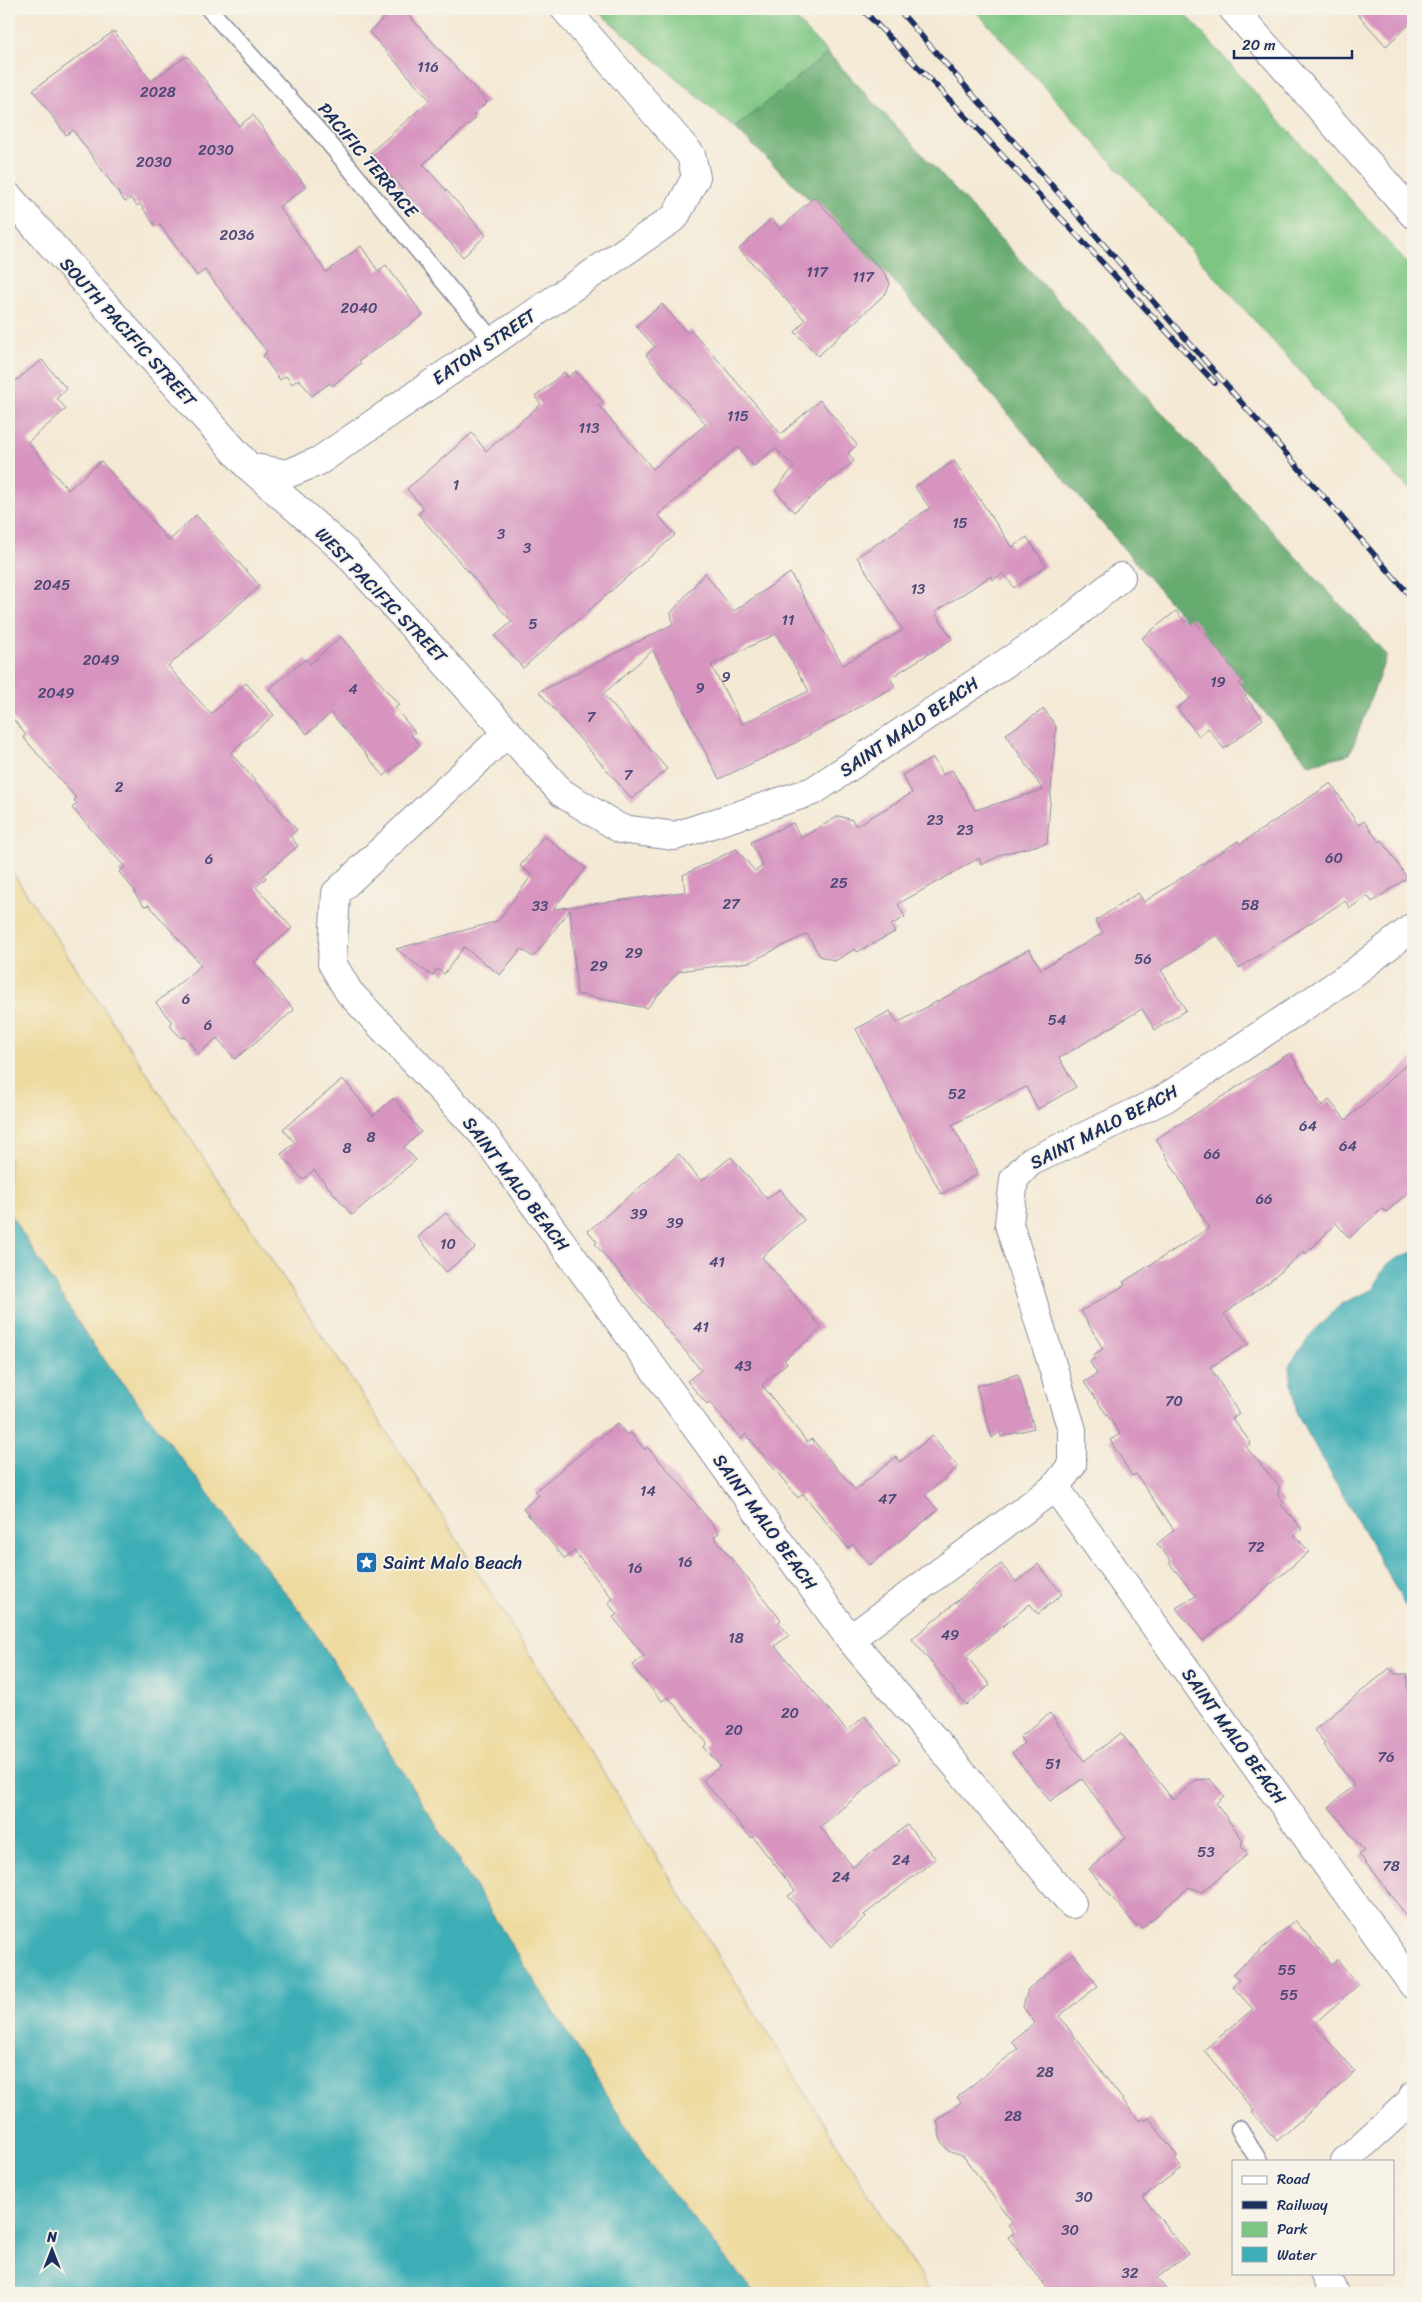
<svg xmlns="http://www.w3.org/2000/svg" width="1422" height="2302" font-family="Sriracha,sans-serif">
  <rect width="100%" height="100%" fill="#f7f3e8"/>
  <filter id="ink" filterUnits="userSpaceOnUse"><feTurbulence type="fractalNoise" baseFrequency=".02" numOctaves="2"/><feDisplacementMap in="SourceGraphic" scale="10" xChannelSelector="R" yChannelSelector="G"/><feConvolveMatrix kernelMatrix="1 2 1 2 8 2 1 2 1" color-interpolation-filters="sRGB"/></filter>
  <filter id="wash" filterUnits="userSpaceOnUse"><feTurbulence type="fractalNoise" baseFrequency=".0096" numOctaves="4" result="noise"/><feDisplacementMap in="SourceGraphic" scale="20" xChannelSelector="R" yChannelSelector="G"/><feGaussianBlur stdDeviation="1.12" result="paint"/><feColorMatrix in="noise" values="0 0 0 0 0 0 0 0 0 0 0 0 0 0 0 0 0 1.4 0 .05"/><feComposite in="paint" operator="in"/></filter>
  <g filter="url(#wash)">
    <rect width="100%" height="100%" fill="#f4e9d5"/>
    <path fill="#7dc682" stroke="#4c7a70" d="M 595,9 L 786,9 L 828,53 L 735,128 Z
      M 974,9 L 1181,9 L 1413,270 L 1413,493 L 1372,451 Z"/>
    <path fill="#66ab70" stroke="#406d67" d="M 828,53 L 1387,655 L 1350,754 L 1309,764 L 892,279 L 735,128 Z"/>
    <path fill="#eeda9e" stroke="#84847e" d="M 9,867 L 434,1503 L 931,2293 L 754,2293 L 651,2166 L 308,1622 L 90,1341 L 9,1212 Z"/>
    <path fill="#3daeb6" stroke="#2c6e8a" d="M 9,1212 L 90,1341 L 308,1622 L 651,2166 L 754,2293 L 9,2293 Z
      M 1413,1252 L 1413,1619 L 1297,1414 L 1289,1366 L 1313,1332 L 1341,1304 L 1374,1289 C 1384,1263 1387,1262 1413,1252 Z"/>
    <g id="blocks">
      <path fill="#d794bf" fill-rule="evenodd" d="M 394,9 L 403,9 L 487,102 L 473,115 L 476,118 L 423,164 L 486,235 L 463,257 L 370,153 L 430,100 L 369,32 Z
        M 1353,9 L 1413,9 L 1413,21 L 1386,46 Z
        M 114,31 L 151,81 L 187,56 L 239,126 L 253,115 L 306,187 L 279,207 L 326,272 L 361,246 L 378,271 L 386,265 L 423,315 L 359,361 L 361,363 L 332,386 L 330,383 L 312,396 L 299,379 L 292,384 L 286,376 L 280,380 L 263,356 L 267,352 L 205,270 L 197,276 L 160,225 L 156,227 L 140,204 L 137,206 L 131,198 L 125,202 L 73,130 L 66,135 L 33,90 Z
        M 814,197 L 886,275 L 890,284 L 886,293 L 818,356 L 795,332 L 805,320 L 739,249 L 771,219 L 780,229 Z
        M 662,304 L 687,333 L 691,330 L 711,352 L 781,434 L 820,400 L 857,445 L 848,453 L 854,461 L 794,512 L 775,490 L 794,467 L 775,448 L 754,466 L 738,447 L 658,515 L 675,535 L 523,668 L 495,636 L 512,622 L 418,514 L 424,509 L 407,489 L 472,433 L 486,451 L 541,404 L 535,397 L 564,372 L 568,377 L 576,371 L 603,402 L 599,406 L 653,469 L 706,424 L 646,355 L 655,347 L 636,326 Z
        M 42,360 L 67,389 L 57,398 L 66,409 L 28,442 L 68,490 L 101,461 L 169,541 L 196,515 L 260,586 L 168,666 L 211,714 L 246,683 L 274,715 L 231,753 L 297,830 L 290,836 L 298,846 L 264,875 L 266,878 L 256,887 L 292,928 L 254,962 L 294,1010 L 235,1059 L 217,1038 L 199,1054 L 185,1037 L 181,1038 L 171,1027 L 171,1021 L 156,1003 L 201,965 L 149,905 L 144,906 L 135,894 L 135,891 L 119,872 L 125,867 L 72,808 L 77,803 L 74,800 L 76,798 L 23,737 L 26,735 L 9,714 L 9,386 Z
        M 954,461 L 1012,547 L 1027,537 L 1046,566 L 1014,588 L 1004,573 L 993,580 L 991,576 L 935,612 L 952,639 L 890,678 L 895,686 L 795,743 L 719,779 L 653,650 L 603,694 L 667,769 L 632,799 L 539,692 L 673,624 L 671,613 L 705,573 L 734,611 L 790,573 L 843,665 L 903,630 L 857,557 L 930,508 L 915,487 ZM 776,634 L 809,691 L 742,724 L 711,665 Z
        M 1176,611 L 1185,622 L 1192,617 L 1243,681 L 1239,684 L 1247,694 L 1245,696 L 1263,719 L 1224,749 L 1208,728 L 1199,736 L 1177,708 L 1190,698 L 1142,638 Z
        M 341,637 L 399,705 L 395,708 L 415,732 L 411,735 L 420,745 L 384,776 L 331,713 L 307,734 L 269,689 L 306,659 L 310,664 Z
        M 1044,709 L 1056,726 L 1047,843 L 1002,854 L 982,865 L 979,858 L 898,904 L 905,917 L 891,925 L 895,932 L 857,952 L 855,949 L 835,961 L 820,956 L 807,934 L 750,962 L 679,971 L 647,1008 L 577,994 L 570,910 L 533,957 L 521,949 L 500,975 L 464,947 L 444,974 L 437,969 L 432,976 L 396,949 L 498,921 L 532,875 L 520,866 L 544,836 L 586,868 L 553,909 L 685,892 L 683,875 L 736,849 L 755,871 L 763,866 L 751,842 L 793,823 L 801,838 L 839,816 L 852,820 L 856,826 L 912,793 L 902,775 L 933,758 L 943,775 L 952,770 L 975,810 L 1043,790 L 1006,734 Z
        M 1331,783 L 1358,825 L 1364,821 L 1379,842 L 1382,840 L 1407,878 L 1372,902 L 1368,896 L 1350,908 L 1345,901 L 1239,968 L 1217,935 L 1161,970 L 1186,1010 L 1155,1030 L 1142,1009 L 1059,1058 L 1076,1087 L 1038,1109 L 1026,1087 L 952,1125 L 978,1174 L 941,1194 L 856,1029 L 890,1011 L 897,1023 L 968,985 L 1029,949 L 1041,969 L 1103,933 L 1095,921 L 1138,893 L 1144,902 L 1238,841 L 1240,844 Z
        M 1290,1053 L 1322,1106 L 1329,1100 L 1346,1120 L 1413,1058 L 1413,1188 L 1386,1212 L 1382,1209 L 1349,1238 L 1336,1223 L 1306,1254 L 1304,1251 L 1269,1282 L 1224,1314 L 1249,1344 L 1210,1367 L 1239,1414 L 1232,1418 L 1251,1443 L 1246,1447 L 1279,1486 L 1278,1495 L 1284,1502 L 1281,1504 L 1302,1529 L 1295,1535 L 1309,1552 L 1203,1641 L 1176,1608 L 1196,1596 L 1169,1563 L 1171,1561 L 1157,1544 L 1174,1530 L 1136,1474 L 1132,1476 L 1110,1440 L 1120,1434 L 1084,1382 L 1097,1374 L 1090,1362 L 1095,1358 L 1093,1355 L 1103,1349 L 1081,1311 L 1125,1285 L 1123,1282 L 1209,1228 L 1156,1139 Z
        M 343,1079 L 373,1116 L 394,1098 L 421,1132 L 404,1147 L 416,1160 L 352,1215 L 314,1170 L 303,1180 L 281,1154 L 295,1143 L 283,1129 Z
        M 679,1154 L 701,1181 L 731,1157 L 767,1199 L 780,1189 L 804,1220 L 762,1257 L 822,1328 L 784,1360 L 787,1363 L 762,1385 L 807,1442 L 812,1439 L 855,1490 L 896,1457 L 900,1462 L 932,1436 L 958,1467 L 925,1495 L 938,1510 L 870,1565 L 853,1544 L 848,1548 L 803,1494 L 798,1498 L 746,1434 L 741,1439 L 709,1402 L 707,1404 L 687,1381 L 701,1370 L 595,1244 L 597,1242 L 588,1231 Z
        M 446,1213 L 475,1248 L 446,1272 L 418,1237 Z
        M 1018,1374 L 1034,1428 L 1001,1437 L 1000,1432 L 992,1438 L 976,1386 Z
        M 617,1424 L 627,1435 L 630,1432 L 645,1450 L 647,1447 L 677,1480 L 719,1533 L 714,1537 L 781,1620 L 778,1622 L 789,1635 L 775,1646 L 847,1731 L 865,1716 L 900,1760 L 820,1827 L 853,1867 L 907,1825 L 936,1859 L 864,1915 L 866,1917 L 830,1947 L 788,1896 L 795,1891 L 753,1837 L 750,1837 L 703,1780 L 720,1766 L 704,1747 L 707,1743 L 668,1697 L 662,1701 L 638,1673 L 633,1665 L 644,1656 L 613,1617 L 617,1614 L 608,1603 L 613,1599 L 574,1551 L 565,1559 L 523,1509 L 539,1495 L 535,1491 Z
        M 1001,1564 L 1016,1582 L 1038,1564 L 1062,1594 L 1038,1614 L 1030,1604 L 966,1656 L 990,1685 L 966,1705 L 912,1639 Z
        M 1390,1668 L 1395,1674 L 1407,1674 L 1407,1688 L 1413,1696 L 1413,1924 L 1359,1854 L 1364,1851 L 1329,1807 L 1354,1785 L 1323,1745 L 1325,1743 L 1314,1730 Z
        M 1050,1713 L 1084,1761 L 1121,1733 L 1173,1800 L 1196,1780 L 1210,1779 L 1224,1796 L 1216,1803 L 1243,1840 L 1241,1846 L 1248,1854 L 1202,1892 L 1189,1887 L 1142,1928 L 1138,1924 L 1136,1926 L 1089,1869 L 1126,1838 L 1082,1779 L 1050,1801 L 1012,1753 L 1024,1743 L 1020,1737 Z
        M 1295,1920 L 1332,1964 L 1337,1959 L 1358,1985 L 1314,2024 L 1355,2072 L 1277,2141 L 1252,2112 L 1254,2111 L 1204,2050 L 1253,2009 L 1232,1986 L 1239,1980 L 1233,1974 Z
        M 1073,1953 L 1098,1986 L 1059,2016 L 1139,2121 L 1143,2118 L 1145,2121 L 1149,2118 L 1178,2157 L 1175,2159 L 1181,2168 L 1143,2197 L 1188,2254 L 1157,2278 L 1169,2293 L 1051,2293 L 1008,2237 L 1014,2233 L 1008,2226 L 1012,2222 L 964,2157 L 948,2151 L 940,2138 L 937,2120 L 961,2102 L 957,2097 L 1018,2049 L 1012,2041 L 1035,2023 L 1023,2007 L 1028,1989 Z"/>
    </g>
  </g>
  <g filter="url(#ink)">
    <use href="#blocks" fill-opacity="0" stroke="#888c9a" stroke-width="1"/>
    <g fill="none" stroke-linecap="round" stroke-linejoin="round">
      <defs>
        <path id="service" d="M 209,9 L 324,137 L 493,341
          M 1239,2129 L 1259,2161"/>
        <path id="minor" d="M 1233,9 L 1413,214
          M 248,466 L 346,552 L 562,793 L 621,829 L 675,836 L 813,791 L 1063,625 L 1121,577
          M 249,467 L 287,474 L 319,461 L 675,217 L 696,177 L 691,155 L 565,9
          M 508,732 L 336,893 L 332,963 L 349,992 L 483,1134 L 850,1639 L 1072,1904
          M 1055,1487 L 1413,1985
          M 850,1639 L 1055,1487 L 1072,1465 L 1072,1430 L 1009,1224 L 1014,1179 L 1030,1162 L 1164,1099 L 1351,975 L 1413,927
          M 1345,2161 L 1411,2101 L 1413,2096
          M 1324,2273 L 1334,2293"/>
        <path id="tertiary" d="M 9,197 L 248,466"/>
      </defs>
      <use href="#service" stroke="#888c9a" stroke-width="19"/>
      <use href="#minor" stroke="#888c9a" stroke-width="30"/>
      <use href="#tertiary" stroke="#888c9a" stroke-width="30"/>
      <use href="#service" stroke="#fff" stroke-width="16"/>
      <use href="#minor" stroke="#fff" stroke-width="28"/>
      <use href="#tertiary" stroke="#fff" stroke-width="28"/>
      <defs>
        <path id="rail" d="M 862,9 L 971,122 L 1215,383
          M 898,9 L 1413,599"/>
      </defs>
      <use href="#rail" stroke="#1b2f5e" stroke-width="5.5"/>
      <use href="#rail" stroke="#f7f3e8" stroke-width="4" stroke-dasharray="11" stroke-linecap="butt"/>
    </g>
  </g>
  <defs>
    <symbol id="sight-square" viewBox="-11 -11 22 22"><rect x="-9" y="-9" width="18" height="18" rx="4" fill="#1f6fb2" stroke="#f7f3e8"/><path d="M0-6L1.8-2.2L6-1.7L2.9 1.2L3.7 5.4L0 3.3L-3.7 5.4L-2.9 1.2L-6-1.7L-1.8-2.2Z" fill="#fff"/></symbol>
  </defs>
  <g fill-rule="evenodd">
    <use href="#sight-square" x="354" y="1550" width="25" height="25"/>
  </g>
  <g text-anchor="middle" stroke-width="4" stroke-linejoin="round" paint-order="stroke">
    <g font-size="15" fill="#4a4876">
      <text x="428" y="72">116</text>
      <text x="158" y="97">2028</text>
      <text x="216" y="155">2030</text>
      <text x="154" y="167">2030</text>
      <text x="237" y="240">2036</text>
      <text x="817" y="277">117</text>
      <text x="863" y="282">117</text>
      <text x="359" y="313">2040</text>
      <text x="738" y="421">115</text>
      <text x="589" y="433">113</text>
      <text x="456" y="490">1</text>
      <text x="960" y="528">15</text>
      <text x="501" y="539">3</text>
      <text x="527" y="553">3</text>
      <text x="52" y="590">2045</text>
      <text x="918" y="594">13</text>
      <text x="788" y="625">11</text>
      <text x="533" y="629">5</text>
      <text x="101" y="665">2049</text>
      <text x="726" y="682">9</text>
      <text x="1218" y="687">19</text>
      <text x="700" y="693">9</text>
      <text x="353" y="694">4</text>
      <text x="56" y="698">2049</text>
      <text x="591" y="722">7</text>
      <text x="628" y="780">7</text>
      <text x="119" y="792">2</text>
      <text x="935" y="825">23</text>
      <text x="965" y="835">23</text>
      <text x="1334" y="863">60</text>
      <text x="209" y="864">6</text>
      <text x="839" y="888">25</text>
      <text x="731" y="909">27</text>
      <text x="1250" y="910">58</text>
      <text x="540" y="911">33</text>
      <text x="634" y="958">29</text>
      <text x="1143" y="964">56</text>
      <text x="599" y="971">29</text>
      <text x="186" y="1004">6</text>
      <text x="1057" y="1025">54</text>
      <text x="208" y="1030">6</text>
      <text x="957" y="1099">52</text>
      <text x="1308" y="1131">64</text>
      <text x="371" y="1142">8</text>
      <text x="1348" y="1151">64</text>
      <text x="347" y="1153">8</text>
      <text x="1212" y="1159">66</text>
      <text x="1264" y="1204">66</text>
      <text x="639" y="1219">39</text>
      <text x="675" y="1228">39</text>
      <text x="448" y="1249">10</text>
      <text x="717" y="1267">41</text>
      <text x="701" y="1332">41</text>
      <text x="743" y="1371">43</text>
      <text x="1174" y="1406">70</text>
      <text x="648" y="1496">14</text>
      <text x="887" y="1504">47</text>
      <text x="1256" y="1552">72</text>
      <text x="685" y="1567">16</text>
      <text x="635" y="1573">16</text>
      <text x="950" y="1640">49</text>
      <text x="736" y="1643">18</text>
      <text x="790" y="1718">20</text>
      <text x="734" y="1735">20</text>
      <text x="1386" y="1762">76</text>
      <text x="1053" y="1769">51</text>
      <text x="1206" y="1857">53</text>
      <text x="901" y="1865">24</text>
      <text x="1391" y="1871">78</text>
      <text x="841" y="1882">24</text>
      <text x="1287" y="1975">55</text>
      <text x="1289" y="2000">55</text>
      <text x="1045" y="2077">28</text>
      <text x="1013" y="2121">28</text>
      <text x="1084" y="2202">30</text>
      <text x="1070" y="2235">30</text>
      <text x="1130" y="2278">32</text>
    </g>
    <g font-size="18" fill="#1b2f5e" stroke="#f7f3e8">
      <text transform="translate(368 160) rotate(50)" y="6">PACIFIC TERRACE</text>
      <text transform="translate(128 332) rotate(48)" y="6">SOUTH PACIFIC STREET</text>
      <text transform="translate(484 347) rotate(-34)" y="6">EATON STREET</text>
      <text transform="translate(381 595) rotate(46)" y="6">WEST PACIFIC STREET</text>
      <text transform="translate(909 727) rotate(-34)" y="6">SAINT MALO BEACH</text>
      <text transform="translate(1104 1127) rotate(-27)" y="6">SAINT MALO BEACH</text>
      <text transform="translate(516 1184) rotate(53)" y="6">SAINT MALO BEACH</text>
      <text transform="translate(765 1522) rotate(54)" y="6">SAINT MALO BEACH</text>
      <text transform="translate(1234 1736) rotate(54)" y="6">SAINT MALO BEACH</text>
    </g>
    <g font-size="18" fill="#1b2f5e" stroke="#f7f3e8" text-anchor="start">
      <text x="383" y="1569">Saint Malo Beach</text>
    </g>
  </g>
  <rect width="1422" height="2302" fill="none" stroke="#f7f3e8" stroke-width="30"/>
  <rect x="1232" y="2160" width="162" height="115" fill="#f7f3e8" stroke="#9fa5b1"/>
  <rect x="1242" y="2176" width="25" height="8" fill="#ffffff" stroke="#9fa5b1"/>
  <text x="1277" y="2184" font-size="15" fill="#1b2f5e">Road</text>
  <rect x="1242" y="2201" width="25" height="8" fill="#1b2f5e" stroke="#9fa5b1"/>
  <text x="1277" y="2210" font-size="15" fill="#1b2f5e">Railway</text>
  <rect x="1242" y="2222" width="25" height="15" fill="#7dc682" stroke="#9fa5b1"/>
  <text x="1277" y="2234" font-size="15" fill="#1b2f5e">Park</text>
  <rect x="1242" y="2247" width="25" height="15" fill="#3daeb6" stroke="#9fa5b1"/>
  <text x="1277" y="2260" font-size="15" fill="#1b2f5e">Water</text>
  <g transform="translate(52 2250)" stroke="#f7f3e8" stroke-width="4" paint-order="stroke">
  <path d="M0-4L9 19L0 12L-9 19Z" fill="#1b2f5e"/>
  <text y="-8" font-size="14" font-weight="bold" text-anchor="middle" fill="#1b2f5e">N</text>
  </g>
  <path d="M1234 50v8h118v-8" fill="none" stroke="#1b2f5e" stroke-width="2.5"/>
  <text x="1242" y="50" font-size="15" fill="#1b2f5e" stroke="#f7f3e8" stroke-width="4" paint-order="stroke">20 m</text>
</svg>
